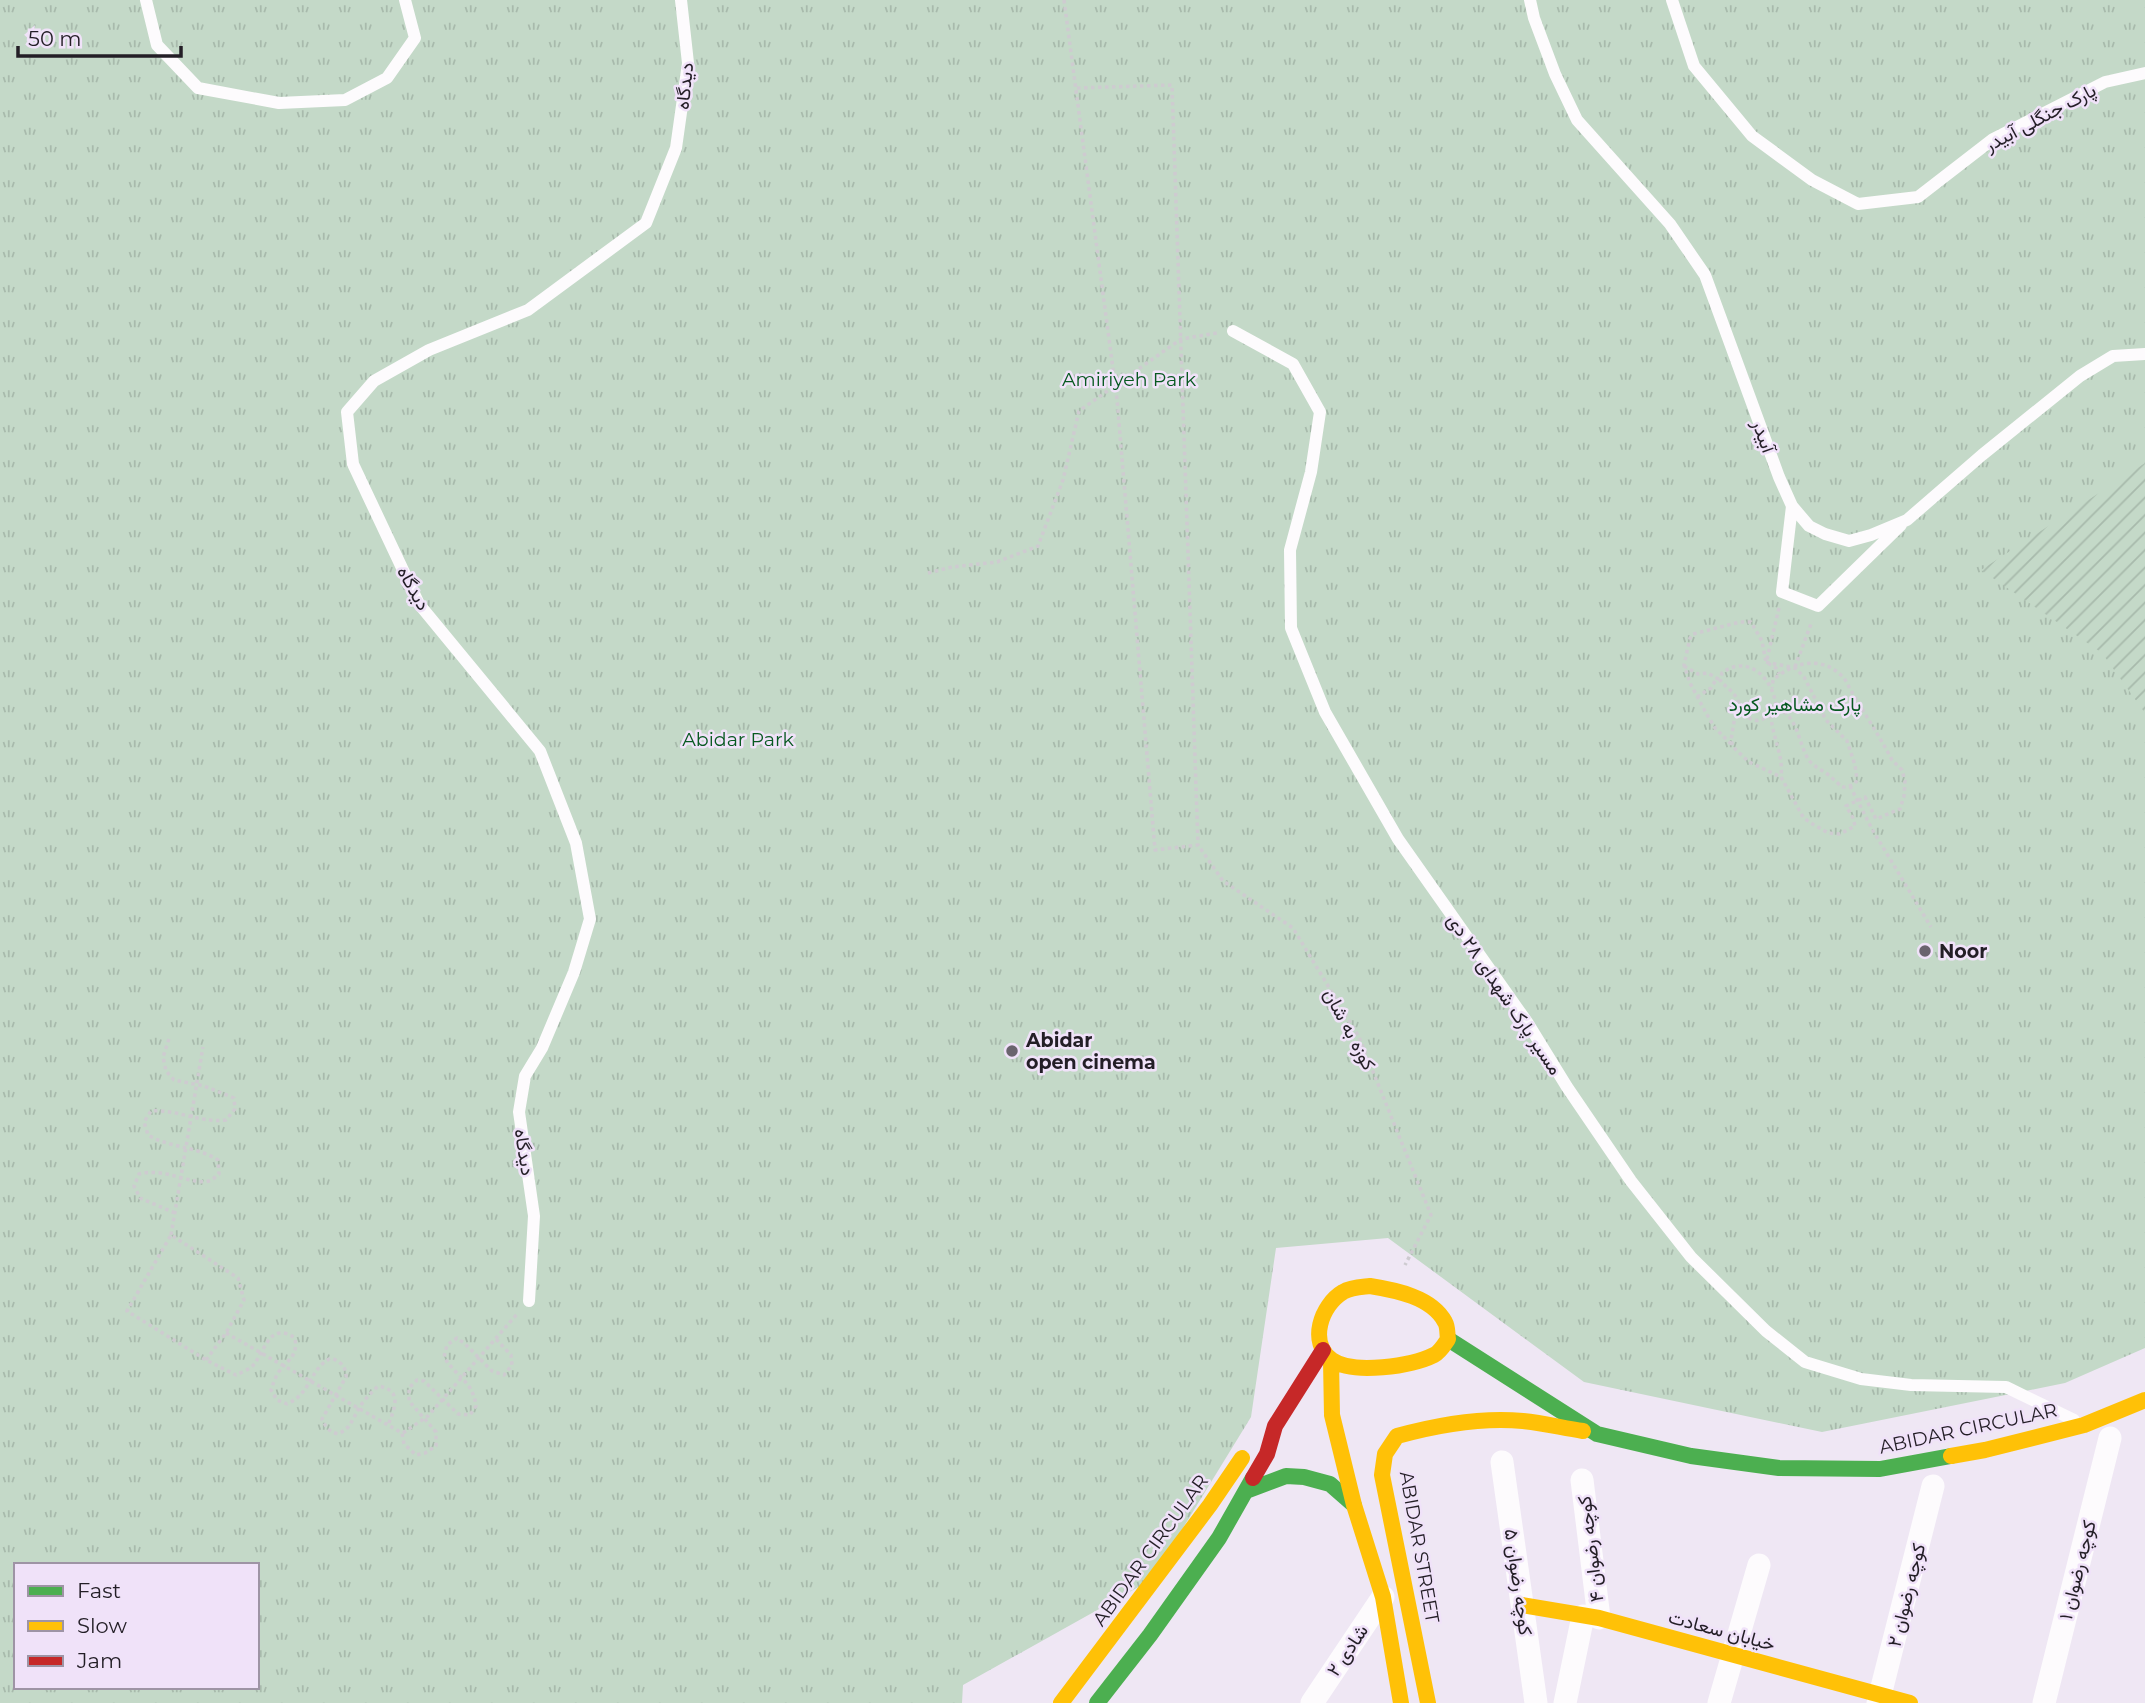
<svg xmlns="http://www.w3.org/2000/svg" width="2145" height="1703" font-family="Montserrat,Vazirmatn,sans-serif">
  <defs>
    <pattern id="park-tufts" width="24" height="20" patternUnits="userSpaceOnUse" patternTransform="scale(1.75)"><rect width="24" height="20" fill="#c4d9c8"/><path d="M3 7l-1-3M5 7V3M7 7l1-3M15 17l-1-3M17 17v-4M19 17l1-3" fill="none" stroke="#a8baac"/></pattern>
    <pattern id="garden-furrows" width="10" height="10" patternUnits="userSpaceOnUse" patternTransform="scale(1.75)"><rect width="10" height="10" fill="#c4d9c8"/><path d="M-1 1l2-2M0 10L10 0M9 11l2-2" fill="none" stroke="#a8baac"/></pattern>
  </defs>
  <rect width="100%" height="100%" fill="#efe7f4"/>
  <path fill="url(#park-tufts)" fill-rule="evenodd" d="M 0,0 L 2145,0 L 2145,1348 L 2065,1383 L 1822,1432 L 1584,1382 L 1388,1238 L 1276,1248 L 1251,1417 L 1151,1580 L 963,1685 L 962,1703 L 0,1703 ZM 16,1565 L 257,1565 L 257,1687 L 16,1687 Z"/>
  <path fill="url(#garden-furrows)" d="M 2145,463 L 2145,713 L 2102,653 L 1981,570 Z"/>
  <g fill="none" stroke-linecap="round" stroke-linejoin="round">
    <path stroke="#cecbd0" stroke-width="3.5" stroke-dasharray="3.5 3.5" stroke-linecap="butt" d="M 1064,0 L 1117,399 L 1155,850 L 1198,845 L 1223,881 L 1293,928 L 1359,1037 L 1431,1215 L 1405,1265
      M 1077,88 L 1172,85 L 1198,845
      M 928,573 L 952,567 L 997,562 L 1038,546 L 1063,480 L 1079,411 L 1181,339 L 1217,333
      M 1767,659 L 1779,608
      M 1766,662 L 1795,668 L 1804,677 L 1826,720 L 1847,741 L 1855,765 L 1857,780 L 1855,784 C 1840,790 1843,787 1832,778 C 1824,770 1812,767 1807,757 C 1797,738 1798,717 1776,707 C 1774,679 1748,653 1722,673 L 1720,680 C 1724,686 1732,690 1736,697 C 1739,702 1740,708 1744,713 C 1754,727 1769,719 1776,707
      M 1684,666 L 1698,674 L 1708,673 L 1720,680
      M 1795,667 L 1812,621
      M 1697,697 L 1711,688 L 1717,678
      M 1742,710 L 1736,715 L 1734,722 L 1731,740 L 1733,747 L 1749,762 L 1781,777 L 1803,817 L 1809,822 L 1828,833 L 1840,834 L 1855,826 L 1853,818 L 1846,806 L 1865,797 L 1876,819 L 1900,809 L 1904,796 L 1905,781 L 1902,770 L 1892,760 C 1880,737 1866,716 1853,694 C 1849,688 1846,679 1841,675 C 1820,655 1792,663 1773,680 L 1772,688
      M 1771,715 C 1772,737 1784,756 1781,777
      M 1731,744 L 1715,728 L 1706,713 L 1690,683 L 1684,665 L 1690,638 L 1693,634 L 1740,622 L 1751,622 L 1762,641 L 1766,662 L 1776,668 L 1779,674
      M 1850,786 L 1872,829 L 1931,927
      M 169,1039 L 163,1057 L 166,1071 L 174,1080 L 204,1086 L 234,1098 L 235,1109 L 226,1120 C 199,1123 177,1109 151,1111 L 144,1122 L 148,1135 C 170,1148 196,1146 218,1160 L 219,1174 C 216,1176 213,1180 209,1181 C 193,1186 165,1167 139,1174 L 134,1186 L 140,1198 L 175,1213
      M 171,1235 L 203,1047
      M 226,1333 L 402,1433 L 404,1444 L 416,1455 L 425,1453 L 436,1446 L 436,1432 L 409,1401 L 409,1388 L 417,1380 L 424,1381 L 458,1414 L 470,1415 L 476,1406 C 473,1381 457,1378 444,1357 L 447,1345 L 457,1338 L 465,1344 L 492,1371 L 504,1375 L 512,1365 L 511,1355 L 495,1338
      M 206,1360 L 226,1333 L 244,1300 L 238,1278 L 171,1235 L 127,1311 L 206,1360 L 236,1375 C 242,1372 251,1369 255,1363 C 266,1347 271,1322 295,1338 C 298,1358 288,1358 278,1373 C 275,1378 273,1384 271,1390 L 277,1400 L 287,1404 C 313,1392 308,1370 331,1358 C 341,1362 346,1366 346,1377 L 322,1419 C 326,1428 330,1432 338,1434 C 351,1428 352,1420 359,1408 C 364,1400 371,1393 378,1386 C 403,1390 395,1408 388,1425
      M 403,1433 L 428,1416 L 518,1313"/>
    <path stroke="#fdfbfd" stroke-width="12" d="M 146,0 L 157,45 L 198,88 L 279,103 L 345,100 L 387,78 L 415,38 L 405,0
      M 1530,0 L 1534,18 L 1555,74 L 1577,120 L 1670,224 L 1705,275 L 1779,477 L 1792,506 L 1809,526 L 1825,534 L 1849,541 L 1871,535 L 1907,520 L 1982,455 L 2080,376 L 2113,356 L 2145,354
      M 1672,0 L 1694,66 L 1752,136 L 1812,180 L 1858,204 L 1918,197 L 1993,139 L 2105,82 L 2145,73
      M 1233,331 L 1293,364 L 1320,412 L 1311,472 L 1290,550 L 1291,628 L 1325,712 L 1398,839 L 1527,1022 L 1567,1087 L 1631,1181 L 1691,1257 L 1766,1331 L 1805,1362 L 1861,1379 L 1911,1385 L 2006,1387 L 2074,1420
      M 1792,506 L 1782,592 L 1818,606 L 1901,525
      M 529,1301 L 534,1216 L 519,1112 L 525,1076 L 542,1048 L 574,972 L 590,919 L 576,843 L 540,751 L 419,604 L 353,464 L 347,412 L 374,381 L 429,350 L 528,310 L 646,223 L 676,148 L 688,63 L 681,0"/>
    <path stroke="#fdfbfd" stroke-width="23" d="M 1502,1462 L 1536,1703
      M 1582,1480 L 1599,1618
      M 1312,1703 L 1383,1597
      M 1565,1703 L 1583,1616
      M 1719,1703 L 1759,1565
      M 1878,1703 L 1933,1486
      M 2044,1703 L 2110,1438"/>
    <path stroke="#4caf50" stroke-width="16" d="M 1448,1339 L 1597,1434 L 1691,1456 L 1779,1468 L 1880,1469 L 1951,1456
      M 1246,1491 L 1286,1476 L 1304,1477 L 1330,1484 L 1354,1505
      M 1097,1703 L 1150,1635 L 1219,1538 L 1253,1478"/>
    <path stroke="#ffc107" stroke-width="16" d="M 1370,1286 C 1395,1290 1432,1297 1445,1322 C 1448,1327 1447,1333 1448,1339 C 1444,1345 1440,1352 1434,1355 C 1412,1366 1353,1375 1332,1360 C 1308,1343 1321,1305 1343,1292 C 1351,1287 1361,1287 1370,1286 Z
      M 1331,1361 L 1332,1415 L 1354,1505 L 1383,1597 L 1401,1703
      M 1951,1456 L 1985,1450 L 2084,1425 L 2145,1400
      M 1522,1605 L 1599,1618 L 1910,1703
      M 1061,1703 L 1210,1505 L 1242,1458
      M 1428,1703 L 1382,1475 L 1385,1454 L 1397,1436 C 1437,1425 1482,1417 1523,1421 C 1543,1423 1563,1428 1583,1431"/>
    <path stroke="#c62828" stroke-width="16" d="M 1253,1478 L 1267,1454 L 1275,1426 L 1323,1350"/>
  </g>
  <g fill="#6a646e" stroke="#f0e2f9" stroke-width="2.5">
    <circle cx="1925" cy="951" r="7"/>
    <circle cx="1012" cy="1051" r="7"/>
  </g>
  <g text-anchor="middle" stroke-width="5" stroke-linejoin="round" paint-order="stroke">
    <g font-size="19" fill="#231e26" stroke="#f0e2f9">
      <text transform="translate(684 86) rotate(-84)" y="7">دیدگاه</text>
      <text transform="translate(2040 117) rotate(-28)" y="7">پارک جنگلی آبیدر</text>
      <text transform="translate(1764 436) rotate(70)" y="7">آبیدر</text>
      <text transform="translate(414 588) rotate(61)" y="7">دیدگاه</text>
      <text transform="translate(1505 994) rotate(56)" y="7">مسیر پارک شهدای ۲۸ دی</text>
      <text transform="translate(1350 1029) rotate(62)" y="7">کوزه به شان</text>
      <text transform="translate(525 1152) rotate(81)" y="7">دیدگاه</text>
      <text transform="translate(1968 1428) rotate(-12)" y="7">ABIDAR CIRCULAR</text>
      <text transform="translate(1420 1547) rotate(80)" y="7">ABIDAR STREET</text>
      <text transform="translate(1590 1549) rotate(-97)" y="7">کوچه رضوان ۴</text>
      <text transform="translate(1150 1550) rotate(-54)" y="7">ABIDAR CIRCULAR</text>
      <text transform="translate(2077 1570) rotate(-76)" y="7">کوچه رضوان ۱</text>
      <text transform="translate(1519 1582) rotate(82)" y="7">کوچه رضوان ۵</text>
      <text transform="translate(1906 1595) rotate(-76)" y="7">کوچه رضوان ۲</text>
      <text transform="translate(1722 1630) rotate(15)" y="7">خیابان سعادت</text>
      <text transform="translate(1347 1650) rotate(-56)" y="7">شادی ۲</text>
    </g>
    <g font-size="19" fill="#075920" stroke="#f0e2f9">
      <text x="1129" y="386">Amiriyeh Park</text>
      <text x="1795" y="711">پارک مشاهیر کورد</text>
      <text x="738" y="746">Abidar Park</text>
    </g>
    <g font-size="19" font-weight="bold" fill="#231e26" stroke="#f0e2f9" text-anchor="start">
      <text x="1939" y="958">Noor</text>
      <text x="1026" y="1047">Abidar<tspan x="1026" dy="22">open cinema</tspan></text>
    </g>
  </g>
  <rect x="14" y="1563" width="245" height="126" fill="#f0e2f9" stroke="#9e94a5" stroke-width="2"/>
  <rect x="28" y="1586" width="35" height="10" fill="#4caf50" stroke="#9e94a5" stroke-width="2"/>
  <text x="77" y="1598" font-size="21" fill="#231e26">Fast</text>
  <rect x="28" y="1621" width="35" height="10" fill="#ffc107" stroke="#9e94a5" stroke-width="2"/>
  <text x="77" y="1633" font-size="21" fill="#231e26">Slow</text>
  <rect x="28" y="1656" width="35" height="10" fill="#c62828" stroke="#9e94a5" stroke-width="2"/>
  <text x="77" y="1668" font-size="21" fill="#231e26">Jam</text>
  <path d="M18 46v10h163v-10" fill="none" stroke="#231e26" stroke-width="3.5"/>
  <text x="28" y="46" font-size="21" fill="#231e26" stroke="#f0e2f9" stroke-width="5" paint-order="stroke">50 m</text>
</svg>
